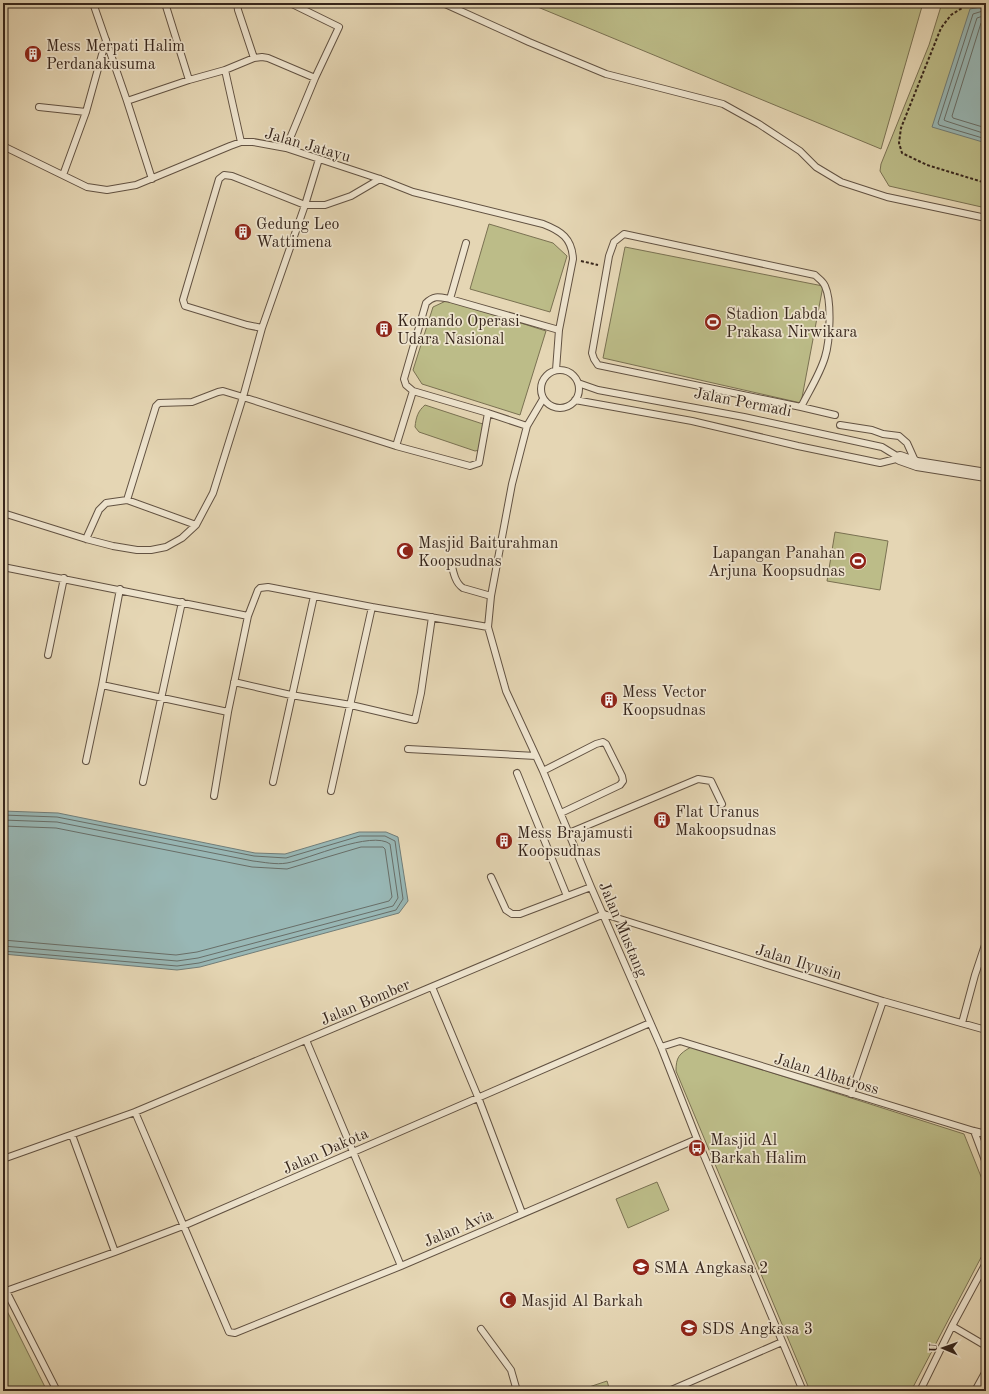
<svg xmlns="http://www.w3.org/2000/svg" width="989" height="1394" font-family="'Old Standard TT',serif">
  <rect width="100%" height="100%" fill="#e5d6b4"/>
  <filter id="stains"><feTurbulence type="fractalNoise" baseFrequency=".005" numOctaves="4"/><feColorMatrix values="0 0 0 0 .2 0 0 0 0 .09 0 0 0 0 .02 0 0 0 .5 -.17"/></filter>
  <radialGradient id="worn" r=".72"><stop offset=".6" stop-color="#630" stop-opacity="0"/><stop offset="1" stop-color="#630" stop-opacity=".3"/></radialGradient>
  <path fill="#bcbc88" stroke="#7a7152" d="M 528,3 L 923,3 L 881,149 Z
    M 942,3 L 986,3 L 986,208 L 889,186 L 880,171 L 881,164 L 929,45 Z
    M 489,224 L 553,243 L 567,256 L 550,312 L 470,289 Z
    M 625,247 L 823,286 L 801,403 L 603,358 Z
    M 448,300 L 546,331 L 520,415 L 422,384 L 413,370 L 433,307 Z
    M 425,405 L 489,426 L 480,450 L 475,451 L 419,432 L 415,427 C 416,417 418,411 425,405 Z
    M 835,532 L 888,541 L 880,590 L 827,581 Z
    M 691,1047 L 964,1134 L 986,1189 L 986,1248 L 911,1391 L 810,1391 L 676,1071 C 676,1057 679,1054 691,1047 Z
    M 657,1182 L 669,1210 L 628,1228 L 616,1199 Z
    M 3,1303 L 47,1391 L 3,1391 Z
    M 607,1381 L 610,1391 L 577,1391 Z"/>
  <path fill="#98b7b5" stroke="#717d78" d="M 986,6 L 986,143 L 932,127 L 970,9 Z
    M 3,811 L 58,813 L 255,853 L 285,854 L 359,832 L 386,832 L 398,837 L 408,901 L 399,913 L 200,967 L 177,970 L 3,954 Z"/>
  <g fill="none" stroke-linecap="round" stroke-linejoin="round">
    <path stroke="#686e68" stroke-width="1" d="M 986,10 L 973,14 L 938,123 L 939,125 L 986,139
      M 986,15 L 977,18 L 944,120 L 946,121 L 986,134
      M 986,22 L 981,23 L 952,116 L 953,118 L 986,128
      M 3,815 L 57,817 L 254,856 L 286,858 L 360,836 L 385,836 L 395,841 L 403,899 L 396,910 L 199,963 L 177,966 L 3,951
      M 3,820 L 57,822 L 253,861 C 263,862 276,865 287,863 C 309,859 372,830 390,844 L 398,898 L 393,906 L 198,958 L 177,961 L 3,946
      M 3,826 L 56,828 L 252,867 L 287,869 L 361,847 L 383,847 L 385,849 L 392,897 L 389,901 L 197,952 L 176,955 L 3,940"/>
    <defs>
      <path id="lane" d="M 93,3 L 127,101 L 152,179
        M 165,3 L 189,80
        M 237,3 L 238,10 L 254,58
        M 443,3 L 529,42 L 606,74 L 723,104 L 759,124 L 800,151 L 816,167 L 841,182 L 887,197 L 986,218
        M 225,70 L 241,142
        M 127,101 L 189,80 L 225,70 L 254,58 L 262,57 L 268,58 L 315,78
        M 39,107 L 86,112
        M 3,146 L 87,187 L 107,190 L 136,185 L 230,146 L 241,142 L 253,142 L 286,148 L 380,179 L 413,192 L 543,224 C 561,231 572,238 573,259 L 559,330 L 556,370
        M 286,148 L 315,78 L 339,27 L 290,3
        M 63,175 L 86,112 L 106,40
        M 450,299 L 466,243
        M 262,328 L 247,325 L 185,306 L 183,300 L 219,179 L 224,175 L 232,176 L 305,205 L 325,205 L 351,196 L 380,179
        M541 389a19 19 0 1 1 38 0a19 19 0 1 1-38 0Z
        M 578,383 L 598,390 L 744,417 L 882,447 L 900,458
        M 413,391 L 488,413 L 527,426
        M 543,399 L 527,426 L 512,484 L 491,596 L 488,627 L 506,691 L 543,771 L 591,887 L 661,1047 L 697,1139 L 803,1391
        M 575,400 L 692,421 L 798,446 L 880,463 L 900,458
        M 801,407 C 809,391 820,374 825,357 C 830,341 832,301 825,286 C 823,281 819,279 815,275 L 624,234 L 614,242 L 609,256 L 592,353 L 594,359 L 598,365 L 801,407 L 835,415
        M 488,413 L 479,463 L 470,466 L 396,446 L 413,391 L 406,385 L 404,379 L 426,303 C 434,295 439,297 450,299 L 559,330
        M 840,425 L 872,430 L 883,434 L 899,436 L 907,443 L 916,463
        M 127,500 L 156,406 L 159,403 L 192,402 L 218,392 L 223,391 L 243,397 L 396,446
        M 3,513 L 86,539 L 113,546 L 137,550 L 151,550 L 166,547 L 182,538 L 196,525 L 213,493 L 243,397 L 262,328 L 305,205 L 319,159
        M 86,539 L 99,510 L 106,503 L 127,500 L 196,525
        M 451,562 C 453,571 455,583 463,588 L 491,596
        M 3,567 L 248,616 L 258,590 L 260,588 L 268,587 L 372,607 L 488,627
        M 120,589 L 102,685 L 228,712 L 248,616
        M 48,655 L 64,578
        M 234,682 L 291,695 L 351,705 L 415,720 L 421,693 L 432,617
        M 408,749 L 536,756
        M 86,761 L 102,685
        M 543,771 L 596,744 L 603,742 L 606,744 L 622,776 L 623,781 L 620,785 L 561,813
        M 517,773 L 567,896
        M 143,782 L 182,602
        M 273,782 L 314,596
        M 331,791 L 372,607
        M 214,796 L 228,712
        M 569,833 L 698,779 L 711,781 L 722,804
        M 491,877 L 506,910 L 512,914 L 520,914 L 591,887
        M 604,914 L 883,1001 L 986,1030
        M 432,987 L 478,1097 L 522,1213
        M 962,1023 L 975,975 L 986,942
        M 306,1040 L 401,1266
        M 661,1047 L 680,1041 L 974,1131 L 986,1134
        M 851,1094 L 883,1001
        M 135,1112 L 229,1332 L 235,1333 L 401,1266 L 697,1139
        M 974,1131 L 986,1163
        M 72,1135 L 115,1252
        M 3,1159 L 135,1112 L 604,914
        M 3,1285 L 57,1391
        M 6,1291 L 115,1252 L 183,1226 L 650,1023
        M 952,1326 L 986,1346
        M 481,1329 L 511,1370 L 517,1391
        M 669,1391 L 782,1342
        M 920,1391 L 952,1326 L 986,1263
        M 975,1391 L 986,1371"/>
      <path id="street" d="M 900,458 L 917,464 L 986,475"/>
    </defs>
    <use href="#lane" stroke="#625242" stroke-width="8"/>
    <use href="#street" stroke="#625242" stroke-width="14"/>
    <path stroke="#37261c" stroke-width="2" stroke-dasharray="3 2" stroke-linecap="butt" d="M 970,3 L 951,15 L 941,28 L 901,128 L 899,143 L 902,153 L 927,165 L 986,183
      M 581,261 L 598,265"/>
    <use href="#lane" stroke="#eee4ce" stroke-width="6"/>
    <use href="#street" stroke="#eee4ce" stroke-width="12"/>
  </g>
  <defs>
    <symbol id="building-disc" viewBox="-11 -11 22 22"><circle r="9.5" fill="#8f2418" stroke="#eee4ce"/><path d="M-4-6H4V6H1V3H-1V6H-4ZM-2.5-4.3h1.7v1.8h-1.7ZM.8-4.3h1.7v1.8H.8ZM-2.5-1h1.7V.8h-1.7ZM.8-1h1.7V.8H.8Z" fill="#fff"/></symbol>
    <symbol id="stadium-disc" viewBox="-11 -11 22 22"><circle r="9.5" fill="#8f2418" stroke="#eee4ce"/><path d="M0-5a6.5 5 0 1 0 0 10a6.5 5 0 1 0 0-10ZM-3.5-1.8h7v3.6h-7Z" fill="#fff"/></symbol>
    <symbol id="mosque-disc" viewBox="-11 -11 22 22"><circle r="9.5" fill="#8f2418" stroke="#eee4ce"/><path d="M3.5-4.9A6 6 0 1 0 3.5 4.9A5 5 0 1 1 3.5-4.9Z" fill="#fff"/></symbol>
    <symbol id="bus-disc" viewBox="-11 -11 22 22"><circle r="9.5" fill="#8f2418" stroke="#eee4ce"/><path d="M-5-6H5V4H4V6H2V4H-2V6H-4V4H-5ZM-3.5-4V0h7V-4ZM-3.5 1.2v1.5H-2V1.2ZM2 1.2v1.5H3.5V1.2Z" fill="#fff"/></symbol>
    <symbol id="school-disc" viewBox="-11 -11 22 22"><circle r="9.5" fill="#8f2418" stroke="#eee4ce"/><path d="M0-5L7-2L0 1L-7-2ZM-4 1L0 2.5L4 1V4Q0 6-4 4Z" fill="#fff"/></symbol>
  </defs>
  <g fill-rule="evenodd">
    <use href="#building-disc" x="23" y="44" width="20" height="20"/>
    <use href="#building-disc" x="233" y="222" width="20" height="20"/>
    <use href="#stadium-disc" x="703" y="312" width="20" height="20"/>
    <use href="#building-disc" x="374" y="319" width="20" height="20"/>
    <use href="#mosque-disc" x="395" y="541" width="20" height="20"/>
    <use href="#stadium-disc" x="848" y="551" width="20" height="20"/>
    <use href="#building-disc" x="599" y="690" width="20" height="20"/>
    <use href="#building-disc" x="652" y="810" width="20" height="20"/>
    <use href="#building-disc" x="494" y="831" width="20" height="20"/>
    <use href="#bus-disc" x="687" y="1138" width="20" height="20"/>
    <use href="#school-disc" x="631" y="1257" width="20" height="20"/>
    <use href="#mosque-disc" x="498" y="1290" width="20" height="20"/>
    <use href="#school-disc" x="679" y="1318" width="20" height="20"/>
  </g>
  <g text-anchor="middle" stroke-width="3.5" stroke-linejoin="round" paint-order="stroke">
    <g font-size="16" fill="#37261c" stroke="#eee4ce" text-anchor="start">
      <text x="46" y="51">Mess Merpati Halim<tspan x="46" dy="18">Perdanakusuma</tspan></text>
      <text x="256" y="229">Gedung Leo<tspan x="256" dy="18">Wattimena</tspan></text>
      <text x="726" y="319">Stadion Labda<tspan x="726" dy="18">Prakasa Nirwikara</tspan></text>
      <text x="397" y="326">Komando Operasi<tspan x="397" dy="18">Udara Nasional</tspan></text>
      <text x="418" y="548">Masjid Baiturahman<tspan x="418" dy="18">Koopsudnas</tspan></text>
      <text x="845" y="558" text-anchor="end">Lapangan Panahan<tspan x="845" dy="18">Arjuna Koopsudnas</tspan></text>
      <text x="622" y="697">Mess Vector<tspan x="622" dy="18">Koopsudnas</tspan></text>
      <text x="675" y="817">Flat Uranus<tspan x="675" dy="18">Makoopsudnas</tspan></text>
      <text x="517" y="838">Mess Brajamusti<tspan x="517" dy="18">Koopsudnas</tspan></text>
      <text x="710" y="1145">Masjid Al<tspan x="710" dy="18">Barkah Halim</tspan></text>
      <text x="654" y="1273">SMA Angkasa 2</text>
      <text x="521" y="1306">Masjid Al Barkah</text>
      <text x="702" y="1334">SDS Angkasa 3</text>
    </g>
    <g font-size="16" fill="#37261c" stroke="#eee4ce">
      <text transform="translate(308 144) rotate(16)" y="6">Jalan Jatayu</text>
      <text transform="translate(743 401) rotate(11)" y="6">Jalan Permadi</text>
      <text transform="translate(624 929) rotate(67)" y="6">Jalan Mustang</text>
      <text transform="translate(799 961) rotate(17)" y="6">Jalan Ilyusin</text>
      <text transform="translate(365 1001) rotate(-23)" y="6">Jalan Bomber</text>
      <text transform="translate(827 1073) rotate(17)" y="6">Jalan Albatross</text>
      <text transform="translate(325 1150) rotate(-24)" y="6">Jalan Dakota</text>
      <text transform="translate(458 1227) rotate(-23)" y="6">Jalan Avia</text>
    </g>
  </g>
  <rect width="989" height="1394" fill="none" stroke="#e5d6b4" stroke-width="16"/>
  <rect x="4" y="4" width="981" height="1386" fill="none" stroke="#37261c" stroke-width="2"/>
  <rect x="8" y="8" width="973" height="1378" fill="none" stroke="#37261c"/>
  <g transform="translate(943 1348) rotate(272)" stroke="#eee4ce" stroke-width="3" paint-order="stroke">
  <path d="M0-3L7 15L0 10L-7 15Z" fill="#37261c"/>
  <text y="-6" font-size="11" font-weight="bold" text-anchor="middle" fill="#37261c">U</text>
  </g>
  <rect width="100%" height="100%" filter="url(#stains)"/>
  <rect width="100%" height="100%" fill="url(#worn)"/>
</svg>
